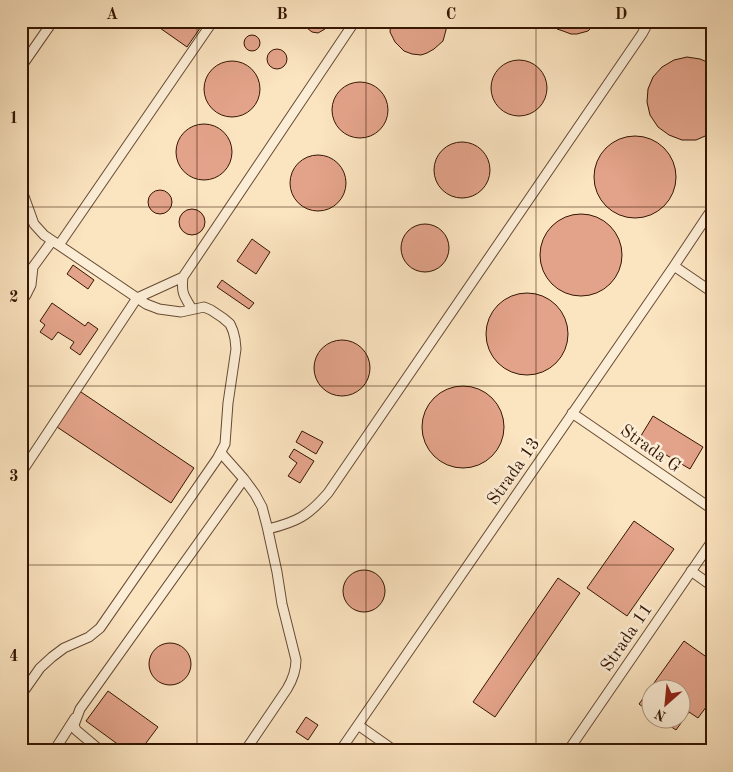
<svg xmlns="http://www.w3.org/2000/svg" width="733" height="772" font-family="'Old Standard TT',serif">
  <rect width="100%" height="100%" fill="#fbe4c0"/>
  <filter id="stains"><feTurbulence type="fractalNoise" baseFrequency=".004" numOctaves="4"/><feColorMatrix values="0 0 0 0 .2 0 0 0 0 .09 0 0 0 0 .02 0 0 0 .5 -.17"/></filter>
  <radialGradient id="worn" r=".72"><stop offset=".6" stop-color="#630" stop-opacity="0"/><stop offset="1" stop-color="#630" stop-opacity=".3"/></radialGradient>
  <path fill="#e3a38a" stroke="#351602" d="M 150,21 L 205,21 L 187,47 Z
    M 304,21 L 329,21 L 325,29 L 318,33 L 312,32 L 307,28 Z
    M 391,21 L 446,21 L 446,30 L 443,41 L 434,49 L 427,53 L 421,55 L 412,54 L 404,51 L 395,42 L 390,32 Z
    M 551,21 L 598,21 L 588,31 L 577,34 L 571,34 L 563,31 L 557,29 Z
    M244 43a8 8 0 1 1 16 0a8 8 0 1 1-16 0Z
    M267 59a10 10 0 1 1 20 0a10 10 0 1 1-20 0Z
    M 687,57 L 700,59 L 712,64 L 712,133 L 696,140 L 682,140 L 669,135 L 658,127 L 650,115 L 647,102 L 648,89 L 653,77 L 662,67 L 674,60 Z
    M491 88a28 28 0 1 1 56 0a28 28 0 1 1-56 0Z
    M204 89a28 28 0 1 1 56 0a28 28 0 1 1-56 0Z
    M332 110a28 28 0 1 1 56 0a28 28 0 1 1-56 0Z
    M176 152a28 28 0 1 1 56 0a28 28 0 1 1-56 0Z
    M594 177a41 41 0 1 1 82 0a41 41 0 1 1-82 0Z
    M434 170a28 28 0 1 1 56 0a28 28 0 1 1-56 0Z
    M290 183a28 28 0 1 1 56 0a28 28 0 1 1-56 0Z
    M148 202a12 12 0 1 1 24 0a12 12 0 1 1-24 0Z
    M179 222a13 13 0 1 1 26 0a13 13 0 1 1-26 0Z
    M540 255a41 41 0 1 1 82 0a41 41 0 1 1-82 0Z
    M401 248a24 24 0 1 1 48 0a24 24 0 1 1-48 0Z
    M 252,239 L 270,252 L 256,274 L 237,261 Z
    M 73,265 L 94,280 L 88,289 L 67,274 Z
    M 222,280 L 254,303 L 249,309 L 217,287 Z
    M486 334a41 41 0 1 1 82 0a41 41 0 1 1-82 0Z
    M 52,303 L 85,326 L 88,322 L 98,329 L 80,355 L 70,348 L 74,342 L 58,332 L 52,340 L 40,332 L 45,325 L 40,321 Z
    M314 368a28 28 0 1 1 56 0a28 28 0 1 1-56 0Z
    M422 427a41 41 0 1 1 82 0a41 41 0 1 1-82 0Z
    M 75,388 L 194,468 L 171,503 L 51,423 Z
    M 653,416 L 703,447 L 690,469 L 639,439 Z
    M 302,431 L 323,442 L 316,454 L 296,442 Z
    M 294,449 L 314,461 L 300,483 L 288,476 L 297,463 L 289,457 Z
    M 634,521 L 674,549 L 627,616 L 587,588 Z
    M343 591a21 21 0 1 1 42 0a21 21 0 1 1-42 0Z
    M 558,578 L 580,593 L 495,717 L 473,702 Z
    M 684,641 L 712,661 L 712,699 L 698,718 L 689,712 L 676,730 L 661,720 L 680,720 L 680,690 L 650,690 L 650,712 L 639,704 Z
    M149 664a21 21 0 1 1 42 0a21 21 0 1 1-42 0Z
    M 108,691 L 158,727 L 140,751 L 127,751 L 86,721 Z
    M 306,717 L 318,725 L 308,740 L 296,732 Z"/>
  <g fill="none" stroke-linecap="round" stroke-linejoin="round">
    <defs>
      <path id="service" d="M 21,67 L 53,21
        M 21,188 L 34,224 L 44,235 L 146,304 L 159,309 L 181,312 L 204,307 L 211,310 L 223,318 L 230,324 L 233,331 L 235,339 L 236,349 L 228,403 L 225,444 L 217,459 L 100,628 L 89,637 L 64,648 L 52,657 L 40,668 L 21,695
        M 59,245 L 213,21
        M 674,266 L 712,292
        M 21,302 L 26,295 L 31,285 L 33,267 L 52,241
        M 192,309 C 184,296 181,293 183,277 L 355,21
        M 572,413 L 712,509
        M 221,453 L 244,479 L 255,494 L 262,507 L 267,526 L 277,572 L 282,604 L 296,660 C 296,671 293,679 287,689 L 245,751
        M 21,473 L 137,298 L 183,277
        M 268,529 C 297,522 308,516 328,493 L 642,34 L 649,21
        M 691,571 L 712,586
        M 358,725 L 395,751
        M 54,751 L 75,718
        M 101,751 L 76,730 L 74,725 L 80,709 L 244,479
        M 340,751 L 674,266 L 712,209
        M 568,751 L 712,541"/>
    </defs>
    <use href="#service" stroke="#664a32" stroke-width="11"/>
    <use href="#service" stroke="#fcedd6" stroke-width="9"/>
  </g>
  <path fill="none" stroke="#351602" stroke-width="1" stroke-opacity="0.55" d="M 197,21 L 197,751M 366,21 L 366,751M 536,21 L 536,751M 21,207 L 712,207M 21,386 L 712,386M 21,565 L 712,565"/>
  <g text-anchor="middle" stroke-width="5" stroke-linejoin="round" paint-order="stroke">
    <g font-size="18" fill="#351602" stroke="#fcedd6">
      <text transform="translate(651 448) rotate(35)" y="6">Strada G</text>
      <text transform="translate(513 471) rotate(-55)" y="6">Strada 13</text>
      <text transform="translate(626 637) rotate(-56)" y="6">Strada 11</text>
    </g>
  </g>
  <rect width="733" height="772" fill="none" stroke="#fbe4c0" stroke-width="55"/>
  <g transform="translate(666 704) rotate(207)"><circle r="24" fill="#fcedd6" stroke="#ac9781"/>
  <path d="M0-4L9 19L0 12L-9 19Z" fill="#8f2418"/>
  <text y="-8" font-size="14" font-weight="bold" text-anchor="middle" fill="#351602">N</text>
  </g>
  <rect x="28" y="28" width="678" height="716" fill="none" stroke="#351602" stroke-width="2"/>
  <g font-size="16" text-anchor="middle" font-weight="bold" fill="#351602">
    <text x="112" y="19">A</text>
    <text x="282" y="19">B</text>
    <text x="451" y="19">C</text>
    <text x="621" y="19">D</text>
    <text x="14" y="123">1</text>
    <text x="14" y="302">2</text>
    <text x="14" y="481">3</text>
    <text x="14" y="661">4</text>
  </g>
  <rect width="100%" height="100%" filter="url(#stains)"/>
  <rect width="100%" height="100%" fill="url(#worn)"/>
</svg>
